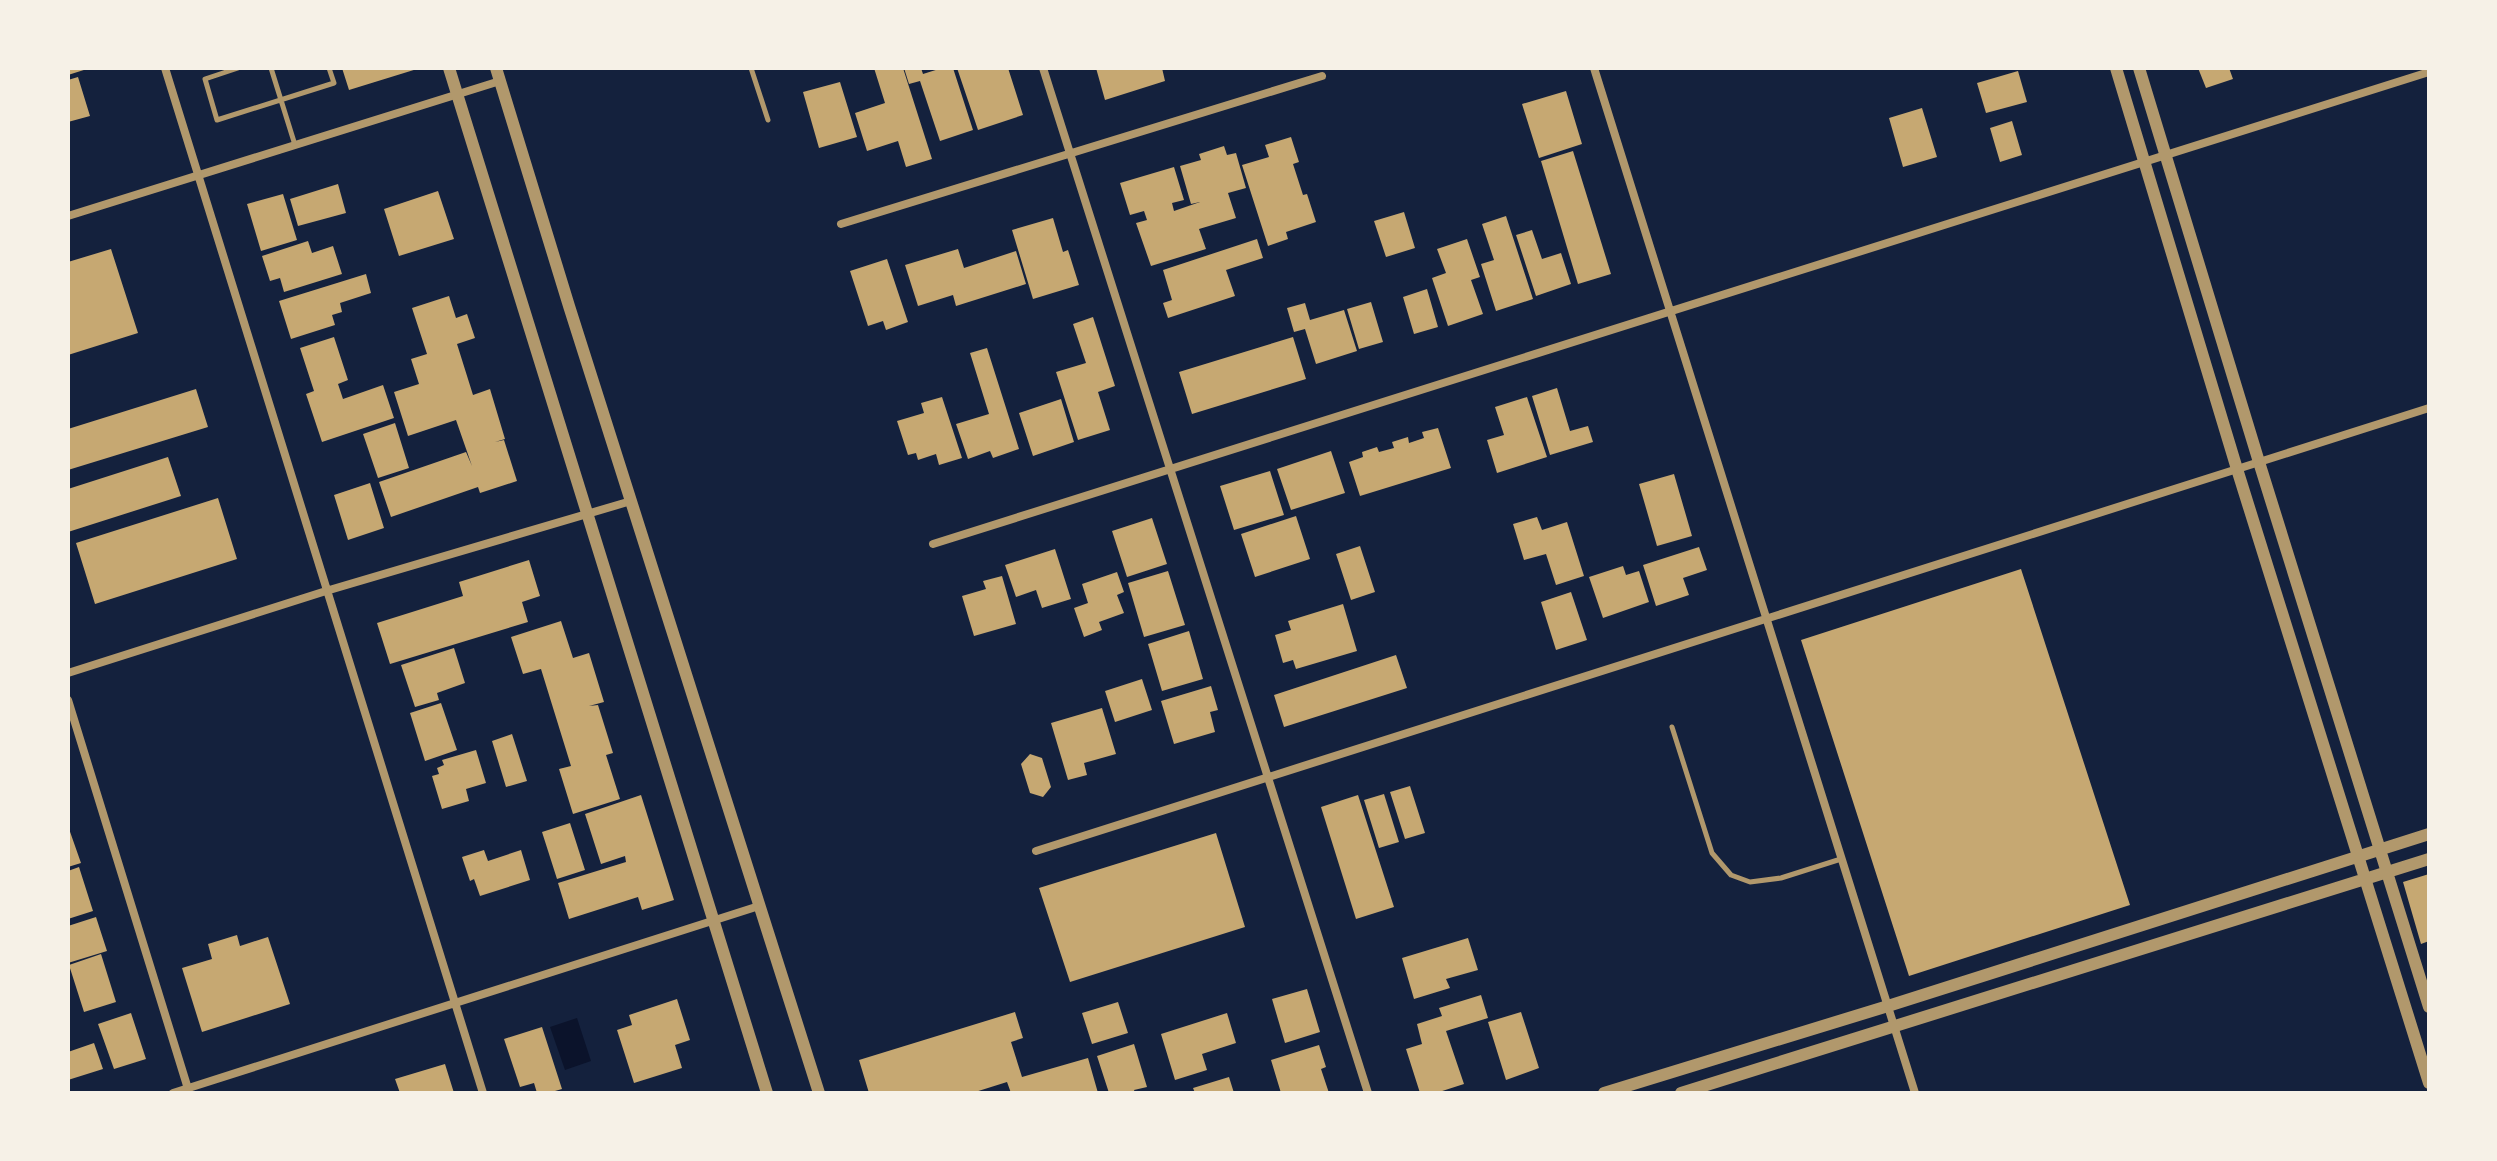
<svg xmlns="http://www.w3.org/2000/svg" width="2497" height="1161" font-family="Mulish,sans-serif">
  <rect width="100%" height="100%" fill="#14213d"/>
  <path fill="#0b132b" d="M 577,1018 L 591,1061 L 565,1070 L 550,1027 Z"/>
  <path fill="#c6a872" d="M 68,68 L 87,68 L 87,69 L 68,75 Z
    M 342,68 L 416,68 L 417,69 L 349,90 Z
    M 874,68 L 903,68 L 932,159 L 906,167 L 898,141 L 867,151 L 855,113 L 885,103 Z
    M 904,68 L 921,68 L 923,74 L 942,68 L 953,68 L 973,130 L 940,141 L 920,81 L 909,84 Z
    M 957,68 L 1008,68 L 1023,115 L 978,130 Z
    M 1096,68 L 1162,68 L 1165,81 L 1105,100 Z
    M 2198,68 L 2229,68 L 2233,79 L 2206,88 Z
    M 2018,71 L 2027,102 L 1986,113 L 1977,83 Z
    M 78,77 L 90,116 L 68,122 L 68,80 Z
    M 840,82 L 857,137 L 819,148 L 803,92 Z
    M 1566,91 L 1582,144 L 1539,158 L 1522,104 Z
    M 1922,108 L 1937,157 L 1903,167 L 1889,118 Z
    M 2012,121 L 2022,155 L 2000,162 L 1990,128 Z
    M 1291,137 L 1299,162 L 1293,164 L 1303,195 L 1307,194 L 1316,222 L 1286,232 L 1288,239 L 1268,246 L 1242,165 L 1269,157 L 1265,145 Z
    M 1224,146 L 1227,155 L 1236,153 L 1246,188 L 1228,193 L 1236,218 L 1199,229 L 1206,249 L 1151,266 L 1136,223 L 1147,220 L 1144,211 L 1130,215 L 1120,183 L 1174,167 L 1184,200 L 1172,203 L 1174,211 L 1200,202 L 1191,204 L 1180,166 L 1201,160 L 1199,154 Z
    M 1573,151 L 1611,274 L 1578,284 L 1541,161 Z
    M 338,184 L 346,213 L 298,226 L 290,199 Z
    M 438,191 L 454,239 L 399,256 L 384,209 Z
    M 283,194 L 297,240 L 261,251 L 247,204 Z
    M 1404,212 L 1415,248 L 1386,257 L 1374,221 Z
    M 1506,216 L 1533,299 L 1496,311 L 1481,264 L 1494,260 L 1482,224 Z
    M 1053,218 L 1063,252 L 1068,250 L 1079,285 L 1033,299 L 1012,230 Z
    M 1532,230 L 1542,259 L 1561,253 L 1571,284 L 1536,296 L 1516,235 Z
    M 1257,239 L 1263,258 L 1226,270 L 1235,296 L 1168,318 L 1163,303 L 1172,300 L 1163,270 Z
    M 1467,239 L 1480,277 L 1471,280 L 1483,314 L 1448,326 L 1432,278 L 1446,273 L 1437,249 Z
    M 308,241 L 312,253 L 333,246 L 342,274 L 284,292 L 280,278 L 270,281 L 262,256 Z
    M 111,249 L 138,333 L 68,355 L 68,262 Z
    M 958,249 L 964,268 L 1016,251 L 1026,284 L 956,306 L 953,295 L 918,306 L 905,265 Z
    M 887,259 L 908,322 L 886,330 L 883,321 L 868,326 L 850,271 Z
    M 366,274 L 371,293 L 340,303 L 342,312 L 332,315 L 335,325 L 291,339 L 279,301 Z
    M 1427,289 L 1438,327 L 1414,334 L 1403,297 Z
    M 449,296 L 456,318 L 467,314 L 475,338 L 457,344 L 473,395 L 490,389 L 505,439 L 495,442 L 504,440 L 517,481 L 480,493 L 478,487 L 391,517 L 379,482 L 466,452 L 472,466 L 456,420 L 408,436 L 394,392 L 419,384 L 411,359 L 427,354 L 412,308 Z
    M 1371,302 L 1383,342 L 1359,349 L 1347,309 Z
    M 1305,303 L 1310,320 L 1344,310 L 1357,351 L 1316,364 L 1305,329 L 1294,332 L 1287,308 Z
    M 1093,317 L 1115,386 L 1098,392 L 1110,430 L 1078,440 L 1056,372 L 1086,363 L 1073,324 Z
    M 334,337 L 348,380 L 338,384 L 343,399 L 383,385 L 394,418 L 322,442 L 306,394 L 314,391 L 300,348 Z
    M 1293,337 L 1306,379 L 1192,414 L 1179,372 Z
    M 987,348 L 1019,449 L 993,458 L 990,451 L 968,459 L 956,424 L 989,414 L 970,353 Z
    M 1557,388 L 1570,431 L 1588,426 L 1593,442 L 1550,455 L 1532,396 Z
    M 196,389 L 208,427 L 68,470 L 68,429 Z
    M 942,397 L 962,458 L 939,465 L 936,454 L 918,460 L 916,453 L 908,455 L 897,421 L 924,413 L 921,403 Z
    M 1527,397 L 1547,457 L 1497,473 L 1487,440 L 1504,435 L 1495,407 Z
    M 1061,399 L 1074,442 L 1033,456 L 1019,413 Z
    M 395,423 L 409,468 L 378,478 L 363,434 Z
    M 1438,428 L 1451,468 L 1360,496 L 1349,462 L 1363,457 L 1362,452 L 1377,447 L 1379,452 L 1394,448 L 1392,442 L 1408,437 L 1409,443 L 1424,438 L 1422,432 Z
    M 1331,451 L 1345,493 L 1291,510 L 1277,469 Z
    M 168,457 L 181,496 L 68,532 L 68,489 Z
    M 1270,471 L 1284,515 L 1234,530 L 1220,486 Z
    M 1674,474 L 1692,536 L 1657,546 L 1639,484 Z
    M 370,483 L 384,528 L 348,540 L 334,495 Z
    M 218,498 L 237,559 L 95,604 L 76,543 Z
    M 1296,516 L 1310,559 L 1255,577 L 1241,534 Z
    M 1537,517 L 1542,530 L 1567,522 L 1584,576 L 1556,585 L 1546,554 L 1524,560 L 1513,524 Z
    M 1152,518 L 1167,564 L 1127,577 L 1112,531 Z
    M 1360,546 L 1375,592 L 1351,600 L 1336,554 Z
    M 1699,547 L 1707,570 L 1683,578 L 1689,595 L 1656,606 L 1643,565 Z
    M 1055,549 L 1071,599 L 1042,608 L 1036,590 L 1016,597 L 1005,565 Z
    M 529,560 L 540,596 L 522,602 L 528,622 L 390,664 L 377,623 L 463,596 L 459,582 Z
    M 1623,566 L 1626,575 L 1639,571 L 1649,602 L 1603,618 L 1589,577 Z
    M 2021,569 L 2130,905 L 1909,976 L 1801,640 Z
    M 1168,571 L 1185,625 L 1144,637 L 1128,583 Z
    M 1117,572 L 1124,592 L 1117,595 L 1124,613 L 1099,622 L 1102,630 L 1084,637 L 1074,608 L 1088,603 L 1082,584 Z
    M 1002,576 L 1016,624 L 974,636 L 962,596 L 986,589 L 983,581 Z
    M 1571,592 L 1587,640 L 1556,650 L 1541,602 Z
    M 1343,604 L 1357,651 L 1296,669 L 1293,660 L 1283,663 L 1275,635 L 1291,630 L 1288,621 Z
    M 561,621 L 573,658 L 589,653 L 604,702 L 589,706 L 598,705 L 613,753 L 606,755 L 620,799 L 573,814 L 559,769 L 571,766 L 541,669 L 523,674 L 511,637 Z
    M 1189,631 L 1203,679 L 1162,691 L 1148,644 Z
    M 454,648 L 465,683 L 437,693 L 439,700 L 415,707 L 401,665 Z
    M 1396,655 L 1407,688 L 1284,727 L 1274,695 Z
    M 1142,679 L 1152,710 L 1115,722 L 1105,691 Z
    M 1211,686 L 1218,710 L 1210,712 L 1215,732 L 1174,744 L 1161,701 Z
    M 441,703 L 457,750 L 425,761 L 410,713 Z
    M 1102,708 L 1116,754 L 1084,763 L 1087,775 L 1068,780 L 1051,723 Z
    M 512,734 L 527,781 L 506,787 L 492,741 Z
    M 476,750 L 486,783 L 466,789 L 469,801 L 442,809 L 432,776 L 439,774 L 437,768 L 444,765 L 442,760 Z
    M 1030,754 L 1042,758 L 1051,787 L 1043,797 L 1030,793 L 1021,764 Z
    M 1410,786 L 1425,833 L 1405,839 L 1390,792 Z
    M 1384,794 L 1399,842 L 1379,848 L 1364,800 Z
    M 641,795 L 674,900 L 642,910 L 638,897 L 569,919 L 558,883 L 626,862 L 625,856 L 601,864 L 585,814 Z
    M 1358,795 L 1394,907 L 1356,919 L 1321,807 Z
    M 570,823 L 585,870 L 557,879 L 542,832 Z
    M 68,826 L 81,863 L 68,867 Z
    M 1216,833 L 1245,927 L 1070,982 L 1039,888 Z
    M 484,850 L 488,861 L 521,850 L 530,880 L 480,896 L 474,879 L 470,881 L 462,857 Z
    M 79,867 L 93,911 L 68,919 L 68,871 Z
    M 2429,874 L 2429,941 L 2421,944 L 2403,882 Z
    M 96,917 L 107,951 L 68,963 L 68,926 Z
    M 237,935 L 240,946 L 268,937 L 290,1004 L 202,1032 L 182,968 L 212,959 L 208,944 Z
    M 1468,938 L 1478,970 L 1446,979 L 1450,988 L 1414,999 L 1402,958 Z
    M 101,954 L 116,1002 L 84,1012 L 69,965 Z
    M 1307,989 L 1320,1032 L 1285,1043 L 1272,999 Z
    M 1481,995 L 1488,1018 L 1446,1031 L 1464,1084 L 1436,1093 L 1420,1093 L 1406,1049 L 1422,1044 L 1417,1024 L 1442,1016 L 1439,1008 Z
    M 677,999 L 690,1040 L 675,1045 L 682,1068 L 634,1083 L 617,1030 L 632,1025 L 629,1015 Z
    M 1118,1002 L 1128,1033 L 1092,1044 L 1082,1013 Z
    M 1015,1012 L 1023,1038 L 1011,1042 L 1022,1077 L 1088,1058 L 1098,1093 L 1011,1093 L 1007,1082 L 972,1093 L 869,1093 L 859,1060 Z
    M 1521,1012 L 1539,1068 L 1506,1080 L 1488,1022 Z
    M 131,1013 L 146,1059 L 114,1069 L 98,1024 Z
    M 1227,1013 L 1236,1043 L 1202,1054 L 1207,1070 L 1175,1080 L 1161,1034 Z
    M 542,1027 L 562,1089 L 548,1093 L 537,1093 L 534,1083 L 520,1087 L 504,1039 Z
    M 94,1043 L 103,1069 L 68,1080 L 68,1052 Z
    M 1134,1044 L 1147,1087 L 1134,1090 L 1135,1093 L 1109,1093 L 1097,1056 Z
    M 1319,1045 L 1326,1067 L 1321,1069 L 1329,1093 L 1281,1093 L 1271,1060 Z
    M 445,1064 L 454,1093 L 400,1093 L 395,1079 Z
    M 1229,1077 L 1234,1093 L 1195,1093 L 1193,1088 Z"/>
  <g fill="none" stroke-linecap="round" stroke-linejoin="round">
    <path stroke="#b1986c" stroke-width="5" d="M 238,68 L 205,79 L 217,120 L 334,83 L 329,68
      M 271,68 L 295,145
      M 751,68 L 768,120
      M 1672,727 L 1712,853 L 1731,875 L 1750,882 L 1781,878 L 1841,859"/>
    <path stroke="#b1986c" stroke-width="8" d="M 165,68 L 483,1093
      M 1043,68 L 1368,1093
      M 1594,68 L 1915,1093
      M 68,216 L 500,81
      M 841,224 L 1322,76
      M 933,544 L 2429,72
      M 68,673 L 326,591 L 631,501
      M 68,700 L 189,1092
      M 1036,851 L 2429,408
      M 173,1093 L 759,906"/>
    <path stroke="#b1986c" stroke-width="12" d="M 449,68 L 767,1093
      M 496,68 L 569,306 L 819,1093
      M 2116,68 L 2237,469 L 2429,1083
      M 2139,68 L 2259,462 L 2429,1007
      M 1604,1093 L 1888,1006 L 2429,834
      M 1681,1093 L 2429,859"/>
  </g>
  <rect width="2497" height="1161" fill="none" stroke="#f6f1e7" stroke-width="140"/>
</svg>
